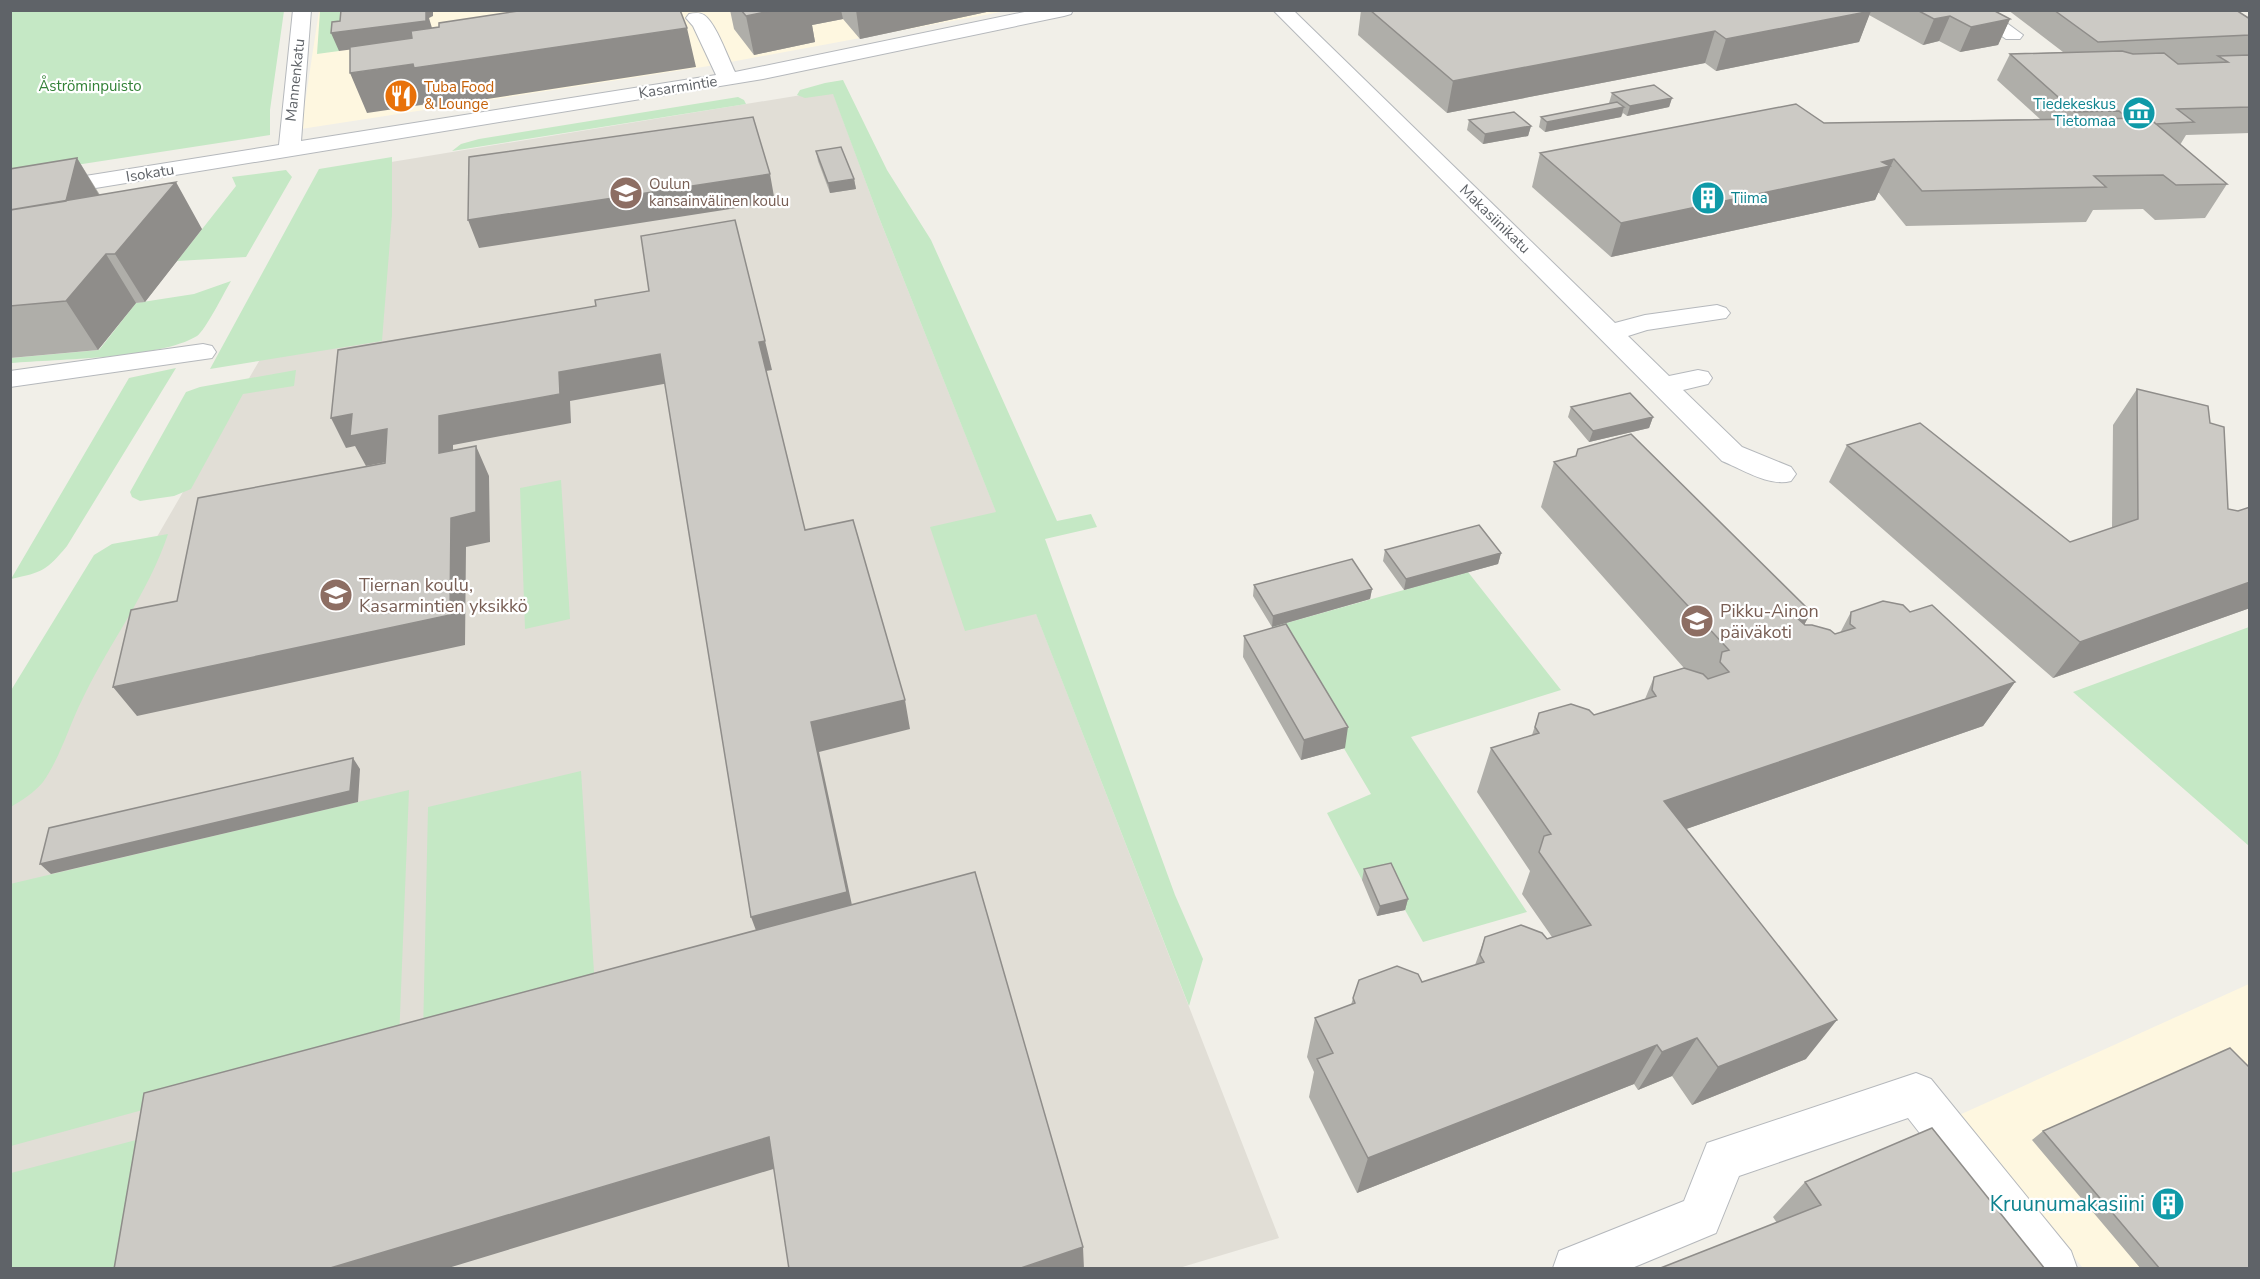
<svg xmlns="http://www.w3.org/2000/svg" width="2260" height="1279" font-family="'Nunito Sans',sans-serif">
  <rect width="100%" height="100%" fill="#f1efe8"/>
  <path fill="#fef7e0" d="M 319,11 L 1006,11 L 709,66 L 301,129 Z
    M 2249,984 L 2249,1268 L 2083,1268 L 1957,1116 Z"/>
  <path fill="#e1ded6" d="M 832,90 L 878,215 L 1009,544 L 1279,1238 L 1179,1268 L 11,1268 L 11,788 L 373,165 Z"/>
  <path fill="#c5e8c5" d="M 11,11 L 284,11 L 270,110 L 270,135 L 11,175 Z
    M 320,11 L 350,11 L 339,51 L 317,54 Z
    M 843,80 L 887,170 L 931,240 L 1057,521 L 1091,514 L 1097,527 L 1045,539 L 1175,895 L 1203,959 L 1189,1006 L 1036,614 L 965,631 L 930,527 L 996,512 L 878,215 L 833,94 L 805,98 L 797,95 L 800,90 L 825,83 Z
    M 738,97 L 744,100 L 746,104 L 452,151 L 461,144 L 479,139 Z
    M 392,157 L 392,215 L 382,341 L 210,369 L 319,169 Z
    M 286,170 L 292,177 L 246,257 L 177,261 L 236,186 L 232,177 Z
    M 231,281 C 225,291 205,331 197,336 C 159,359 58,359 11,363 L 11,358 L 99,350 L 136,303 L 194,294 Z
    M 176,368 L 67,546 C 46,571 43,572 11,579 L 129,378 Z
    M 296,370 L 294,386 L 243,394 L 191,489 L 174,496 L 140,501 L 132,497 L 130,492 L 186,392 L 200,387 Z
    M 561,480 L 570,619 L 525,629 L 520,488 Z
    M 168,534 C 148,594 109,643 82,700 C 69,726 60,758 43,782 C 34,793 22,800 11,807 L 10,692 L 94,555 L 112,544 Z
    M 1468,572 L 1561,690 L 1411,737 L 1527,912 L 1423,942 L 1405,910 L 1362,880 L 1327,813 L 1371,794 L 1272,627 Z
    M 2249,627 L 2250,627 L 2249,846 L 2073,692 Z
    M 581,771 L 595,988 L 423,1035 L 428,807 Z
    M 409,790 L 399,1040 L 11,1146 L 10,884 Z
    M 155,1135 L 136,1268 L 11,1268 L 11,1173 Z"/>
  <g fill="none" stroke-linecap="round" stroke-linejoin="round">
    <defs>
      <path id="minor" d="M 293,10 L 311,10 L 301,141 L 716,75 L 693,26 L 686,18 L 689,14 C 694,13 699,12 704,15 C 716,23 728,58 735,72 L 1034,10 L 1073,10 L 1071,14 L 1064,16 L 763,79 L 10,202 L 10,188 L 279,145 Z
        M 1273,10 L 1293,10 L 1615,323 L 1645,315 L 1717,305 L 1726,308 L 1730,313 L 1726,318 L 1647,330 L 1628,336 L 1669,376 L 1698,370 L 1708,372 L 1712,378 L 1708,384 L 1683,390 L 1742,447 L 1791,467 L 1796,474 L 1791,481 C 1769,487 1742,469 1722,461 Z
        M 1966,10 L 1989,10 L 2023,35 L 2020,39 L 2006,39 Z
        M 203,344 L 212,346 L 216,352 L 212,358 L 10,387 L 10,371 Z
        M 1916,1073 L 1931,1079 L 2071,1251 L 2077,1268 L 2025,1268 L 1908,1118 L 1739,1176 L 1716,1233 L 1632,1268 L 1553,1268 L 1559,1251 L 1684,1201 L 1707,1143 Z"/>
    </defs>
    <use href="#minor" stroke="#b5b8bc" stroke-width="2"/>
    <use href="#minor" fill="#fff" fill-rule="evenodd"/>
  </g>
  <path fill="#afaea9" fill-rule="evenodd" d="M 730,10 L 996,10 L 860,39 L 843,19 L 812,25 L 815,42 L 754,55 L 734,29 Z
    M 1361,10 L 1993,10 L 2010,19 L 1998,45 L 1960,52 L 1939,41 L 1923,45 L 1869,15 L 1859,42 L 1716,71 L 1705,63 L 1447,113 L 1358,35 Z
    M 2008,10 L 2236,10 L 2250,19 L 2250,133 L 2186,135 L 2180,145 L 2227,184 L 2205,218 L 2155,220 L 2143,209 L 2093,210 L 2086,222 L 1906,226 L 1879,193 L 1878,193 L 1875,200 L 1611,257 L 1532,187 L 1540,153 L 1824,123 L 2040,119 L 1997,80 L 2010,54 L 2063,52 ZM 2214,62 L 2214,63 L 2181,64 Z
    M 1612,93 L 1672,98 L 1669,107 L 1627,116 L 1623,113 L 1621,117 L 1545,132 L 1539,127 L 1541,117 L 1611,104 L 1609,103 Z
    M 1469,120 L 1531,126 L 1528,136 L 1483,144 L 1467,130 Z
    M 816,151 L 854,179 L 856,189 L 830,193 L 818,161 Z
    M 77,158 L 100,195 L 202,229 L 145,302 L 136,303 L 98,350 L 10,358 L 10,169 Z
    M 2137,389 L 2210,423 L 2228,509 L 2238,511 L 2250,507 L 2250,608 L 2053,678 L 1829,482 L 1847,445 L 2070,542 L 2112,528 L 2113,425 Z
    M 1571,407 L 1653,417 L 1649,428 L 1589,442 L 1568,417 Z
    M 1554,462 L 1811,612 L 1804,625 L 1805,625 L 1835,634 L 1840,633 L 1851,612 L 1910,612 L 2015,682 L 1983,726 L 1686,829 L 1806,1059 L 1692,1105 L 1672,1076 L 1638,1090 L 1634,1084 L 1357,1193 L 1309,1097 L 1314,1072 L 1307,1057 L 1315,1018 L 1351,1005 L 1353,998 L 1422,982 L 1475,965 L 1485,937 L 1547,939 L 1552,937 L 1522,894 L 1530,871 L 1477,792 L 1491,748 L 1532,735 L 1539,713 L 1594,715 L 1645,699 L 1654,677 L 1684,668 L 1541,507 Z
    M 1385,550 L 1501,553 L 1498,564 L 1404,590 L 1383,561 Z
    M 1254,585 L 1372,589 L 1370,599 L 1272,627 L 1253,596 Z
    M 1244,636 L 1345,748 L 1301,760 L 1243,657 Z
    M 1364,869 L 1408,899 L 1405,910 L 1377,916 L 1362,880 Z
    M 2043,1131 L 2250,1269 L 2141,1269 L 2032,1140 Z
    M 1805,1182 L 2045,1269 L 1777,1223 L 1773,1217 Z"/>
  <path fill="#8f8d8a" d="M 420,10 L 433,10 L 433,16 L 429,18 L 432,28 L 432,39 L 339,51 L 331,33 Z
    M 775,10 L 841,10 L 843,19 L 812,25 L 815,42 L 754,55 L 746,16 Z
    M 856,10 L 996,10 L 860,39 Z
    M 1871,11 L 1859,42 L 1716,71 L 1726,39 Z
    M 1950,16 L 1939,41 L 1923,45 L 1934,19 Z
    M 2010,19 L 1998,45 L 1960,52 L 1971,27 Z
    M 687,28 L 696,67 L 429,108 L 428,104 L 367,113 L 350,73 L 413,64 Z
    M 1715,31 L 1705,63 L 1447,113 L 1453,81 Z
    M 1672,98 L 1669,107 L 1627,116 L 1630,106 Z
    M 1624,107 L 1621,117 L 1545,132 L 1547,122 Z
    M 1531,126 L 1528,136 L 1483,144 L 1485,134 Z
    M 77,158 L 102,200 L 10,264 Z
    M 1894,159 L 1875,200 L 1611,257 L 1621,223 Z
    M 770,174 L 775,202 L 479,248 L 468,220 Z
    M 854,179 L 856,189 L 830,193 L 828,183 Z
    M 176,182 L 202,229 L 145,302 L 115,254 Z
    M 106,254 L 136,303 L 98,350 L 66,301 Z
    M 765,341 L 772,370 L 766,371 L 759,342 Z
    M 660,354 L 669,383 L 570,401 L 571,423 L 453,445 L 453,482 L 439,453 L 439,416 L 559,372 Z
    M 352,414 L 387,429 L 402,459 L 366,466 L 355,446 L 346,448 L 331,418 Z
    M 1653,417 L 1649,428 L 1589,442 L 1593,431 Z
    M 476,446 L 489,476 L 490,542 L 466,547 L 465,645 L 137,716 L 113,687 L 451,518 Z
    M 1501,553 L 1498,564 L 1404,590 L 1406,579 Z
    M 2250,582 L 2250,608 L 2053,678 L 2080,642 Z
    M 1372,589 L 1370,599 L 1272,627 L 1273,616 Z
    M 1811,612 L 1787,657 L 1796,617 Z
    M 2015,682 L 1983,726 L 1643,844 L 1664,801 Z
    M 905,700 L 910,729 L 819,752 L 855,919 L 761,944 L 751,917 L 811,722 Z
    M 1348,727 L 1345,748 L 1301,760 L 1304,740 Z
    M 353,758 L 360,769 L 358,802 L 51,874 L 40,864 Z
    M 1408,899 L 1405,910 L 1377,916 L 1380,906 Z
    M 1837,1020 L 1806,1059 L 1692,1105 L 1718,1067 Z
    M 1697,1038 L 1672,1076 L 1638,1090 L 1662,1052 Z
    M 1657,1045 L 1634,1084 L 1357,1193 L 1368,1158 Z
    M 769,1137 L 783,1166 L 445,1269 L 327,1269 Z
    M 1083,1247 L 1084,1269 L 1018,1269 Z"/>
  <path fill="#cccac5" stroke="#8f8d8a" stroke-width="1.5" d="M 341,10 L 426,10 L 426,21 L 331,33 L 332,22 L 340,21 Z
    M 525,10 L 680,10 L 687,28 L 414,68 L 413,64 L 350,73 L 350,47 L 412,38 L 411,31 L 439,27 L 439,23 Z
    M 741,10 L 775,10 L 746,16 Z
    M 1370,10 L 1871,10 L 1871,11 L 1726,39 L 1715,31 L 1453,81 Z
    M 1917,10 L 1993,10 L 2010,19 L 1971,27 L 1950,16 L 1934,19 Z
    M 2054,10 L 2236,10 L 2250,19 L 2250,35 L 2098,42 Z
    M 2122,51 L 2133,54 L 2164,53 L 2178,64 L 2228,62 L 2218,56 L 2250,55 L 2250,107 L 2177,109 L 2194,122 L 2156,124 L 2149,118 L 2127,118 L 2119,111 L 2075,112 L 2010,54 Z
    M 1654,85 L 1672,98 L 1630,106 L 1612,93 Z
    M 1617,102 L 1624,107 L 1547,122 L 1541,117 Z
    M 1796,104 L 1824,123 L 2149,118 L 2227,184 L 2176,185 L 2163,175 L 2094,176 L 2106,187 L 1922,191 L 1894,159 L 1882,162 L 1890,166 L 1621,223 L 1540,153 Z
    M 1514,112 L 1531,126 L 1485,134 L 1469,120 Z
    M 753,117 L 770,174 L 468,220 L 469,157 Z
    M 841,147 L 854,179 L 828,183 L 816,151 Z
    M 77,158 L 66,201 L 10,210 L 10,169 Z
    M 176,182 L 115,254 L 106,254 L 66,301 L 10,306 L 10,210 Z
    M 735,220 L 765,341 L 759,342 L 805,530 L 853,520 L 905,700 L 811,722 L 847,892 L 751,917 L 660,354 L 559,372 L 560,394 L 439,416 L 439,453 L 476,446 L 476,512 L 451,518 L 450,615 L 113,687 L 131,610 L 177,601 L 198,498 L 385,463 L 387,429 L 350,436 L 352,414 L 331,418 L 338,350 L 596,306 L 595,300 L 649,291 L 641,236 Z
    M 2137,389 L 2208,406 L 2210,423 L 2224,427 L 2228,509 L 2238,511 L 2250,507 L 2250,582 L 2080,642 L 1847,445 L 1920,423 L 2070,542 L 2138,519 Z
    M 1630,393 L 1653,417 L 1593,431 L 1571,407 Z
    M 1631,434 L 1811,612 L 1796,617 L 1805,625 L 1812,625 L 1830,630 L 1835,634 L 1855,628 L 1850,624 L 1851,612 L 1883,601 L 1903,605 L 1910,612 L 1932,605 L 2015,682 L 1664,801 L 1837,1020 L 1718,1067 L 1697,1038 L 1662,1052 L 1657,1045 L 1368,1158 L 1317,1059 L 1333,1053 L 1315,1018 L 1355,1003 L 1353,998 L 1359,980 L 1397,966 L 1418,974 L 1422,982 L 1484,962 L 1480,955 L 1485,937 L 1521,925 L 1542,933 L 1547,939 L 1591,925 L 1539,852 L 1544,836 L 1551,834 L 1491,748 L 1539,733 L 1535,727 L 1539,713 L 1571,704 L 1589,710 L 1594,715 L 1607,711 L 1656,696 L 1652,690 L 1654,677 L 1684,668 L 1703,674 L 1708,679 L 1729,672 L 1720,662 L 1722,652 L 1729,650 L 1554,462 L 1576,456 L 1578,449 Z
    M 1479,525 L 1501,553 L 1406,579 L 1385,550 Z
    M 1352,559 L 1372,589 L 1273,616 L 1254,585 Z
    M 1286,624 L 1348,727 L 1304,740 L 1244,636 Z
    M 353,758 L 350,791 L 40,864 L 49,828 Z
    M 1391,863 L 1408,899 L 1380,906 L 1364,869 Z
    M 975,872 L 1083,1247 L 1018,1269 L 789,1269 L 769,1137 L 327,1269 L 114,1269 L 144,1093 Z
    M 2230,1048 L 2250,1068 L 2250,1269 L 2160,1269 L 2043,1131 Z
    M 1932,1128 L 2045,1269 L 1658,1269 L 1821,1205 L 1805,1182 Z"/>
  <defs>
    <symbol id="restaurant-disc" viewBox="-11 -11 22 22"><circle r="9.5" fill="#e8710a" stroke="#fff"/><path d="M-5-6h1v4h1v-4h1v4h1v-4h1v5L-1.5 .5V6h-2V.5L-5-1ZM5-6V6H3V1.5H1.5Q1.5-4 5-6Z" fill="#fff"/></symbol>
    <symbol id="museum-disc" viewBox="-11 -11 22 22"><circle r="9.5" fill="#0f9aa8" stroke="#fff"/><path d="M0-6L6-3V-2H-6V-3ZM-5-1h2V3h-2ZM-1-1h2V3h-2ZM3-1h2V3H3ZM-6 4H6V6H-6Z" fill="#fff"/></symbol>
    <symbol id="school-disc" viewBox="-11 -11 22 22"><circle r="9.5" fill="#8d6e63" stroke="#fff"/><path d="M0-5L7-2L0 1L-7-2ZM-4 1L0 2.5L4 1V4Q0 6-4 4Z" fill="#fff"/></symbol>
    <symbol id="building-disc" viewBox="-11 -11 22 22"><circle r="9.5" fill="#0f9aa8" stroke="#fff"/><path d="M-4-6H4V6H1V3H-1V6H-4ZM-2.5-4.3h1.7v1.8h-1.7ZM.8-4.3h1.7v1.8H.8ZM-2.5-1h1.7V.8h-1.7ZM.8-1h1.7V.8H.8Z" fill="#fff"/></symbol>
  </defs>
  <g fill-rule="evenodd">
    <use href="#restaurant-disc" x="382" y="77" width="38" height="38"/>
    <use href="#museum-disc" x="2120" y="94" width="38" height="38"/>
    <use href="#school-disc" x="607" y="174" width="38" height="38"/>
    <use href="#building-disc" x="1689" y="179" width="38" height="38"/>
    <use href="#school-disc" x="317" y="576" width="38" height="38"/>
    <use href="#school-disc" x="1678" y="602" width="38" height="38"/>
    <use href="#building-disc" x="2149" y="1185" width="38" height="38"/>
  </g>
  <g text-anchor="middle" stroke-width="4.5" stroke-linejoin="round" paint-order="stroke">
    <g font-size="15" fill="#5f6368" stroke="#fff">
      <text transform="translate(295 80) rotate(-84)" y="5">Mannenkatu</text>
      <text transform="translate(678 87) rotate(-9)" y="5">Kasarmintie</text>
      <text transform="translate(150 173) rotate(-9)" y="5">Isokatu</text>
      <text transform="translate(1495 219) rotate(44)" y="5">Makasiinikatu</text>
    </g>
    <g font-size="15" fill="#348238" stroke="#fff">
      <text x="90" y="91">Åströminpuisto</text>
    </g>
    <g font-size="15" fill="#c56008" stroke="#fff" text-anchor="start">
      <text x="424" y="92">Tuba Food<tspan x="424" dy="17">&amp; Lounge</tspan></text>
    </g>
    <g font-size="15" fill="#0d838f" stroke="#fff" text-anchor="end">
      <text x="2116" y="109">Tiedekeskus<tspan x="2116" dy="17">Tietomaa</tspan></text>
      <text x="1731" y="203" text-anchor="start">Tiima</text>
    </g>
    <g font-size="15" fill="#785e54" stroke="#fff" text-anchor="start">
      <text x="649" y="189">Oulun<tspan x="649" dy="17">kansainvälinen koulu</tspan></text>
    </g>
    <g font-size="18" fill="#785e54" stroke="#fff" text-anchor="start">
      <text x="359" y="591">Tiernan koulu,<tspan x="359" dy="21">Kasarmintien yksikkö</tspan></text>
      <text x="1720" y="617">Pikku-Ainon<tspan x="1720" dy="21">päiväkoti</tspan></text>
    </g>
    <g font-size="21" fill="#0d838f" stroke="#fff" text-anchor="end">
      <text x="2145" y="1211">Kruunumakasiini</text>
    </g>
  </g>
  <rect width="2260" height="1279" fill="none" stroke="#5f6368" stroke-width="24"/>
</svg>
